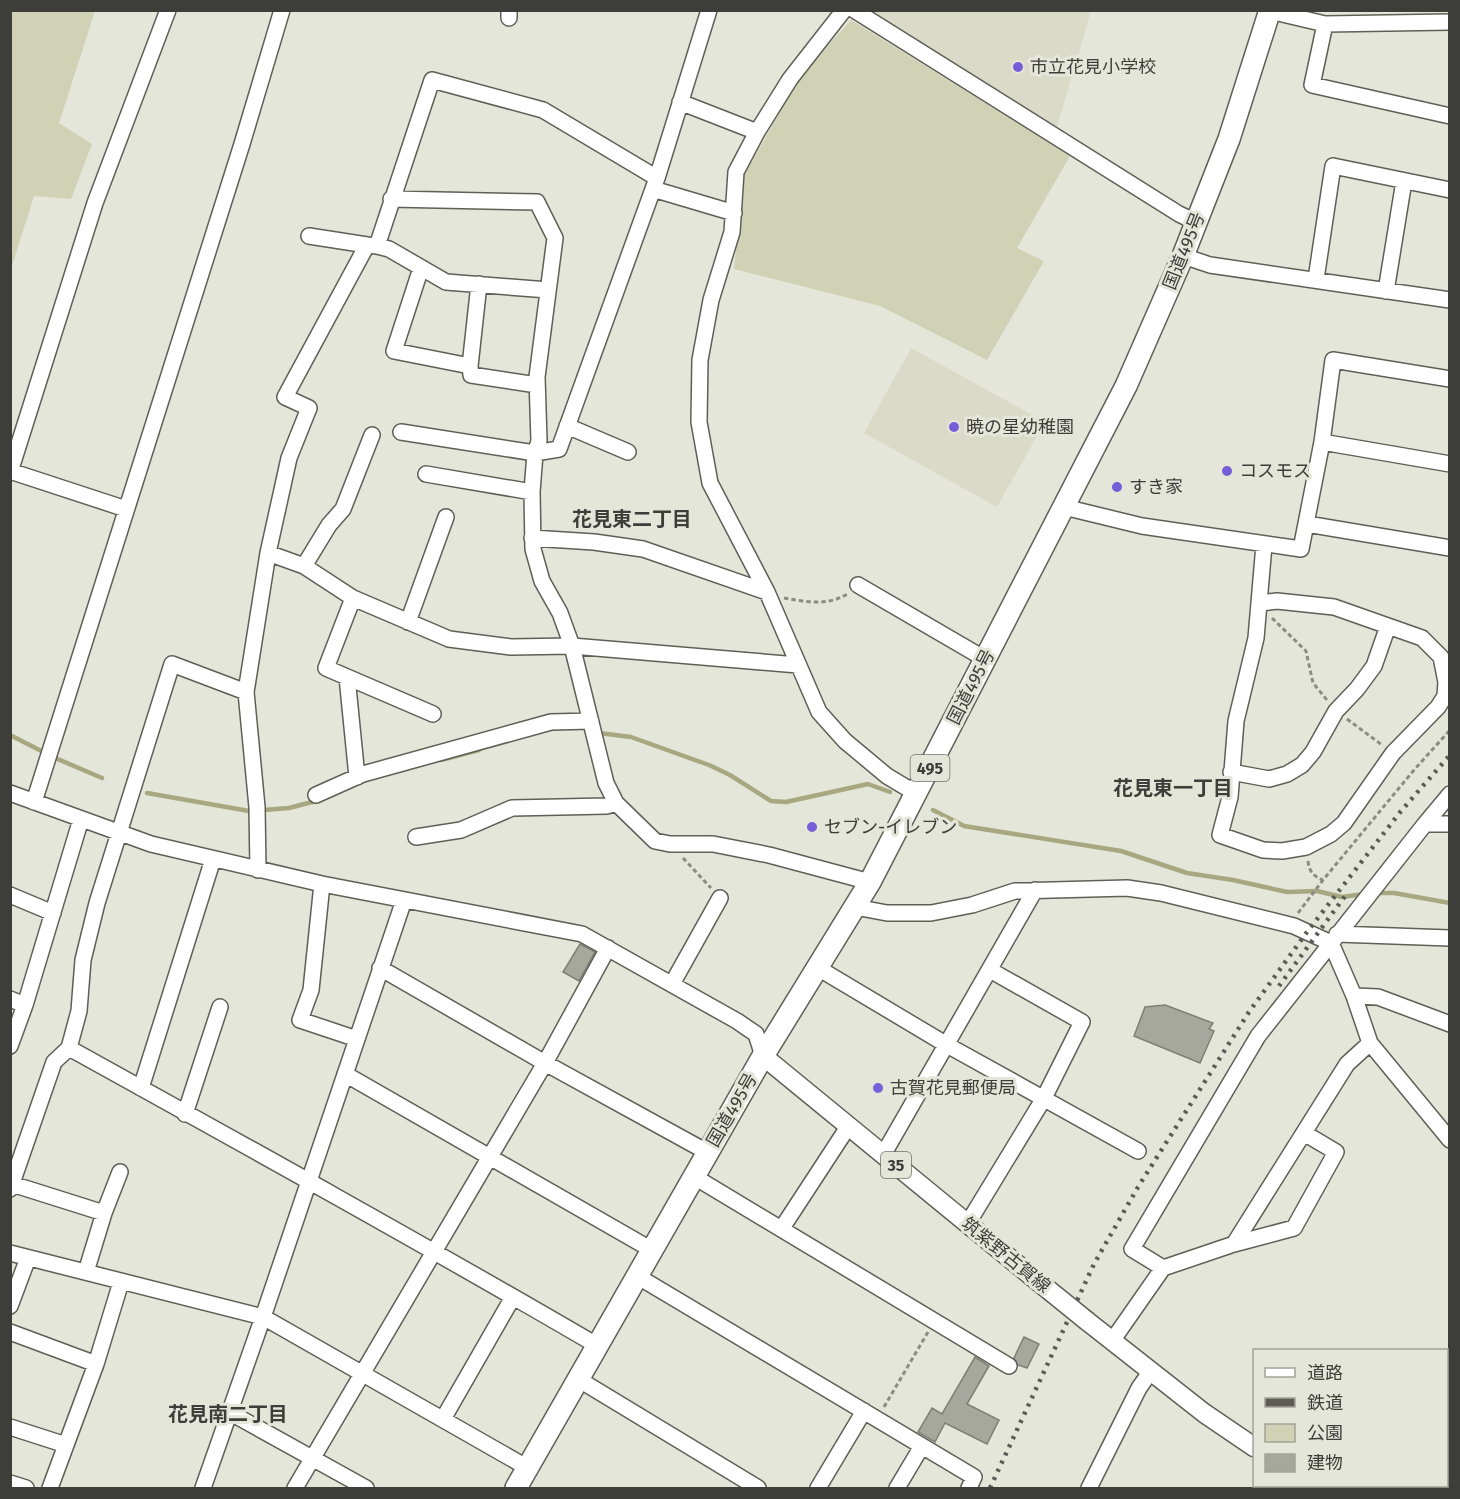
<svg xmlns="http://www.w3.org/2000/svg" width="1460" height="1499" font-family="'Fira Sans','Noto Sans JP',sans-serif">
  <rect width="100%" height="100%" fill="#e5e6da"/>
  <path fill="#dadac8" d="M 870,11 L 1091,11 L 1057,127 Z
    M 911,348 L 1045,422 L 997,507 L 864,433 Z"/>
  <path fill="#d1d1b6" d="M 11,10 L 95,11 L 59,123 L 92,144 L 71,199 L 34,196 L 11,269 Z
    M 851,20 L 1070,156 L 1017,248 L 1044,261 L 987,360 L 880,306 L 734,269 L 744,176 L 799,78 Z"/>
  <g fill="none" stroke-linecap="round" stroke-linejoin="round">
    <path stroke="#a7a780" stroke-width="4.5" d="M 599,733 L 631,737 L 709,765 L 730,775 L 771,801 L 786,802 L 868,784 L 890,792
      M 10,735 L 53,757 L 102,778
      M 441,760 L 479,750
      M 147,793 L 249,811
      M 264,810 L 289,808 L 320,800
      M 933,810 L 964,826 L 1121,851 L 1187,873 L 1233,880 L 1287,892 L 1317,891 L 1342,897 L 1364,894
      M 1375,893 L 1394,893 L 1450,903"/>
  </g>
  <path fill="#a7a89d" stroke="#7f7f75" stroke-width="1.5" d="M 580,944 L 595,952 L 579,981 L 563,972 Z
    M 1165,1005 L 1213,1023 L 1209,1029 L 1214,1031 L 1200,1063 L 1134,1036 L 1145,1007 Z
    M 1024,1337 L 1039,1344 L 1027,1368 L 1018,1365 L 1014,1358 Z
    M 975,1357 L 989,1366 L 967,1404 L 999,1420 L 987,1444 L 945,1423 L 935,1442 L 918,1432 L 932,1408 L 942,1414 Z"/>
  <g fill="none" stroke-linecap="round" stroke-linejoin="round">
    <defs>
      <path id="minor" d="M 844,10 L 790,79 L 757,132 L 736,172 L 732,232 L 711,300 L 700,360 L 699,422 L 710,483 L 767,592 L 819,712 L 845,741 L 887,776 L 917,794
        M 854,10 L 1179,214 L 1196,222
        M 1270,11 L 1325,24 L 1312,85 L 1450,116
        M 509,18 L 509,10
        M 1325,24 L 1450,22
        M 680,102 L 757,132
        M 653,189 L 734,213
        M 391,199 L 537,202 L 555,238 L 537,377 L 539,441 L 535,453 L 532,492 L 533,549 L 542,581 L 560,613 L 572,646 L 606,783 L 616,803 L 655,841 L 670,844 L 713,844 L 769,855 L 870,882
        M 309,236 L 367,245
        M 1183,256 L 1210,265 L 1450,300
        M 421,268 L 394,351 L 470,366 L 479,284
        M 1316,279 L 1333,166 L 1450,190
        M 548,290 L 446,282 L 389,249 L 377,246 L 432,80 L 543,110 L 657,178
        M 1386,291 L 1404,181
        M 470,366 L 471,375 L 537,385
        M 567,426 L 628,452
        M 401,432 L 535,453 L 559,449 L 657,178 L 709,10
        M 1322,442 L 1450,464
        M 10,471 L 126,509
        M 10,472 L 95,203 L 168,10
        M 426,474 L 532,492
        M 1064,507 L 1142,526 L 1301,549 L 1322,442 L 1333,360 L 1450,379
        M 1307,524 L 1450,548
        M 532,538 L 594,542 L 643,549 L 767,592
        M 268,553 L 289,458 L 309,408 L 285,397 L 367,245 L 377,246
        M 304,566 L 329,525 L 343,509 L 372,435
        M 858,585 L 985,659
        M 353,598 L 326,668 L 433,714
        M 1260,603 L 1277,601 L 1334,607 L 1422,638 L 1441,657 L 1446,682 L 1445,696 L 1438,707 L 1393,753 L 1344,823 L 1331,834 L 1306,847 L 1282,851 L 1263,850 L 1220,835 L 1230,797 L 1236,721 L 1256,638 L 1264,545
        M 408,622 L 446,517
        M 347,677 L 357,777
        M 1231,772 L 1269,779 L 1287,774 L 1302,765 L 1313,752 L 1336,711 L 1357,689 L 1374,666 L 1388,626
        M 10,793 L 151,844 L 322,884 L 582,934 L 737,1021 L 756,1034 L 763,1056
        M 316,795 L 363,774 L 551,722 L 591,721
        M 34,802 L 242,144 L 282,10
        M 1425,824 L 1450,794
        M 416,837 L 461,830 L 512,808 L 607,806 L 616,803
        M 258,870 L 257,807 L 246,692 L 268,553 L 304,566 L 353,598 L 449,639 L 511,647 L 572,646 L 798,665
        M 322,884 L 311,990 L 300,1020 L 357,1039
        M 10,895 L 53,913
        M 855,907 L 887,913 L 931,913 L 972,905 L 1015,891 L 1127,888 L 1161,893 L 1294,926 L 1331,943 L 1354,996 L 1370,1043 L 1450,1140
        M 1337,934 L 1450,938
        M 380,968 L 545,1063 L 707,1152
        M 818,968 L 947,1045 L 1138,1151
        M 672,984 L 720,898
        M 1354,996 L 1378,997 L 1450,1024
        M 10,999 L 25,1005
        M 1370,1043 L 1347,1064 L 1234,1244 L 1163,1268 L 1132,1249 L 1258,1036 L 1425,824 L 1450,824
        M 10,1046 L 25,1005 L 81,819
        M 69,1048 C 246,1146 423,1244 598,1346
        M 345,1074 L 652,1250
        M 141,1088 L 213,859
        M 185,1114 L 220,1007
        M 883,1155 L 1035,890
        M 693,1176 L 1009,1366
        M 12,1184 L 104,1213
        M 10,1189 L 54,1062 L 69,1048 L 79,1011 L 83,960 L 97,903 L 172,664 L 246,692
        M 968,1223 L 1044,1098 L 1082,1022 L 990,970
        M 782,1228 L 848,1127
        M 1234,1244 L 1294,1228 L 1336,1152 L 1304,1133
        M 10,1253 L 263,1317 L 528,1468
        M 86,1272 L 104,1213 L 120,1172
        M 637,1276 L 974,1477 L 969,1488
        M 10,1306 L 28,1258
        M 10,1332 L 96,1364
        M 1112,1341 L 1163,1268
        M 578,1379 L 758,1488
        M 1446,1381 L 1450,1381
        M 229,1412 L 366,1488
        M 443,1419 L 513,1297
        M 10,1427 L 66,1445
        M 1446,1473 L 1450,1472
        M 10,1483 L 26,1488
        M 50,1488 L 96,1364 L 121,1282
        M 203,1488 L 263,1317 L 404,900
        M 295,1488 L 545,1063 L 608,948
        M 818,1488 L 864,1411
        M 897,1488 L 922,1446
        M 1089,1488 L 1139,1388 L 1151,1371
        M 1435,1488 L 1435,1486"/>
      <path id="major" d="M 763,1056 L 1029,1274
        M 1087,1321 L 1204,1413 L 1254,1447
        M 1322,1486 L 1328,1488"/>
      <path id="highway" d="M 516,1488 L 763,1056 L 870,882 L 1126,386 L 1183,256 L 1229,139 L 1270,10"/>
    </defs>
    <use href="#minor" stroke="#5e5f55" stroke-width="18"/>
    <use href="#major" stroke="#5e5f55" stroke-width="21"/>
    <use href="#highway" stroke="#5e5f55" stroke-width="24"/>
    <path stroke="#8c8c85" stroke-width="3" stroke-dasharray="4.5 3" stroke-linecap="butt" d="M 784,598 C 805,602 829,606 847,594
      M 1272,618 L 1306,651 L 1313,683 L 1327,700
      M 1347,719 L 1382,745
      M 683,858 L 711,888
      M 1308,861 C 1309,871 1313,876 1323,880
      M 1298,913 L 1323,880 L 1414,770 L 1450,730
      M 884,1407 L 928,1332"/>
    <use href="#minor" stroke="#fff" stroke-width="15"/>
    <use href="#major" stroke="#fff" stroke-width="18"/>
    <use href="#highway" stroke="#fff" stroke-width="21"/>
    <path stroke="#5c5c57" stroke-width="4.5" stroke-dasharray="3 6" stroke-linecap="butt" d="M 1279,986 L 1348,892
      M 990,1488 L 1094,1264 L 1138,1187 L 1249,1012 L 1307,932 L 1401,811 L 1450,755"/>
    <defs>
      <path id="major-bridge" d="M 1029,1274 L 1087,1321"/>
    </defs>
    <use href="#major-bridge" stroke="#5e5f55" stroke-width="21" stroke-linecap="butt"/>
    <use href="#major-bridge" stroke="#fff" stroke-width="18"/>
  </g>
  <g fill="#745fd9" stroke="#e5e6da" stroke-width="2">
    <circle cx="1018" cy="67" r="6"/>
    <circle cx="954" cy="427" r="6"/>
    <circle cx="1227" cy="471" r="6"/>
    <circle cx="1117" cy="487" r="6"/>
    <circle cx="812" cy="827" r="6"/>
    <circle cx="878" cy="1088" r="6"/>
  </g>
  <g text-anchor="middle" stroke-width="6" stroke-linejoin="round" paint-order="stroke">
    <g fill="#e5e6da" stroke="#6f7069" stroke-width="1.5">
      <rect x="910.5" y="755" width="39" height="26" rx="4.5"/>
      <rect x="881" y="1152" width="30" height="26" rx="4.5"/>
    </g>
    <g font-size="16" font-weight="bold" fill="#3d3d39">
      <text x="930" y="774">495</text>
      <text x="896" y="1171">35</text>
    </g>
    <g font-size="18" fill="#3d3d39" stroke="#e5e6da" text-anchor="start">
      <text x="1030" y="73">市立花見小学校</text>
      <text x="966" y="433">暁の星幼稚園</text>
      <text x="1239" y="477">コスモス</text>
      <text x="1129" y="493">すき家</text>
      <text x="824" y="833">セブン-イレブン</text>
      <text x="890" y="1094">古賀花見郵便局</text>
    </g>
    <g font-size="18" fill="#3d3d39" stroke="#e5e6da">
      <text transform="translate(1184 251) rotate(-68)" y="6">国道495号</text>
      <text transform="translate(971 687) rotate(-63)" y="6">国道495号</text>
      <text transform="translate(732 1110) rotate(-60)" y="6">国道495号</text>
      <text transform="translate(1006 1255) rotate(39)" y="6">筑紫野古賀線</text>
    </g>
    <g font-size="20" font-weight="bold" fill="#3d3d39" stroke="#e5e6da">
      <text x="632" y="526">花見東二丁目</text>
      <text x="1173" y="795">花見東一丁目</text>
      <text x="228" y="1421">花見南二丁目</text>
    </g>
  </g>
  <rect width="1460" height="1499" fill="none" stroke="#3d3d39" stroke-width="24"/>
  <rect x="1253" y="1349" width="195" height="138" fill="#e5e6da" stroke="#a2a29a" stroke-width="1.5"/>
  <rect x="1265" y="1368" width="30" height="9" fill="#ffffff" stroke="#a2a29a" stroke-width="1.5"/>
  <text x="1307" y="1379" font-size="18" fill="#3d3d39">道路</text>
  <rect x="1265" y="1398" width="30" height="9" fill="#5c5c57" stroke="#a2a29a" stroke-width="1.5"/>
  <text x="1307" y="1409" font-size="18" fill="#3d3d39">鉄道</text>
  <rect x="1265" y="1424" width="30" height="18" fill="#d1d1b6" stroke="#a2a29a" stroke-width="1.5"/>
  <text x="1307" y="1439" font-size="18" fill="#3d3d39">公園</text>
  <rect x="1265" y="1454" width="30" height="18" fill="#a7a89d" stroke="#a2a29a" stroke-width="1.5"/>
  <text x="1307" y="1469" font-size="18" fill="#3d3d39">建物</text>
</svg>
